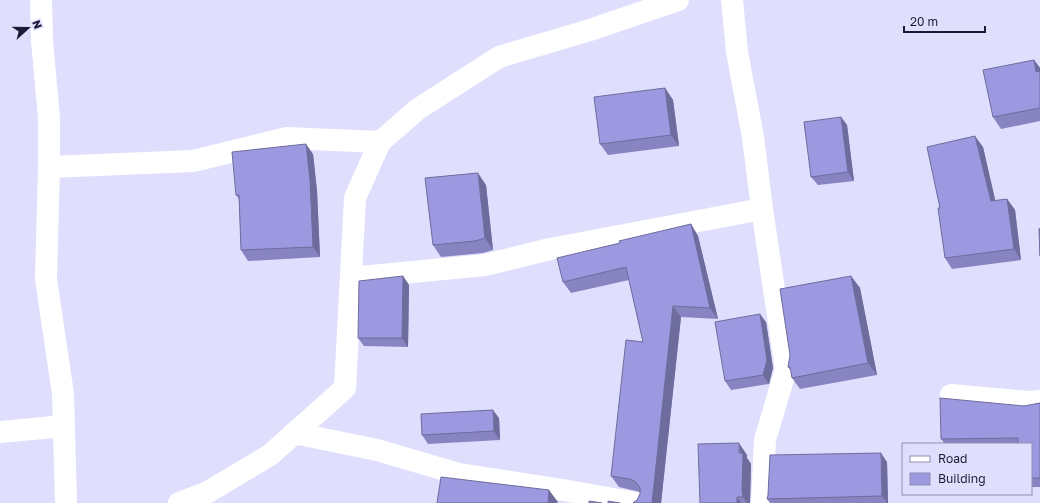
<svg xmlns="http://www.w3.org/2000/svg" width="1040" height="503" font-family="'Golos Text',sans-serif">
  <rect width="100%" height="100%" fill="#dfdefd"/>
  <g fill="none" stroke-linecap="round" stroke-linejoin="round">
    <path stroke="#fff" stroke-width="22" d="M 41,0 L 42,41 L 49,118 L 49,167
      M 732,0 L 737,52 L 753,137 L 762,209 L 786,369 L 765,440 L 762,503
      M 351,278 L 485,265 L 550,249 L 762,209
      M 951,395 L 1029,402 L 1040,401
      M 0,432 L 64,426
      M 294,433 L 377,450 L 459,474 L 563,490 L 636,503
      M 66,503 L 63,394 L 46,279 L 49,167 L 193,161 L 287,138 L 380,142
      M 179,503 L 208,492 L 270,455 L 345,388 L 355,198 L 380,142 L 418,109 L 499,57 L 590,30 L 678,0"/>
  </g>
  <path fill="#8784c1" d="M 1034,60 L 1040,68 L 1040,121 L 1001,129 L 993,117 Z
    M 665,88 L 673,100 L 679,146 L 608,155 L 600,144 Z
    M 841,117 L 847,125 L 854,181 L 818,185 L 811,177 Z
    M 983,147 L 995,201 L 1007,199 L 1015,210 L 1021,260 L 952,269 L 945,258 L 940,208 Z
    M 313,154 L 317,191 L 320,257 L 248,261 L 241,250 L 239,199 L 236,195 Z
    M 486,185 L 493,250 L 483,253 L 441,257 L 433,245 Z
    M 691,224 L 698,236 L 718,319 L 681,317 L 661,503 L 633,503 L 637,500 L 640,494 L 640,492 L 619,487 L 611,476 L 643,342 L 629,280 L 571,293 L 563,282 L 620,243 Z
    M 403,276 L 409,285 L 408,347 L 364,346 L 358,338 Z
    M 851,276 L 860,288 L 877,375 L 800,389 L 792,378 L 791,371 L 788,367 L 790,355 Z
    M 766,322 L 773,368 L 769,384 L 731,390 L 725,381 Z
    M 1040,403 L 1040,487 L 1031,487 L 1031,444 L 945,444 L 941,439 L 1024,406 Z
    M 499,418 L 500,440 L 428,444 L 422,435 Z
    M 747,455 L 747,458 L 751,464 L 750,503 L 700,503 Z
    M 887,462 L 888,503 L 770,503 L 767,499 Z"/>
  <path fill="#6e6b9d" d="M 1034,60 L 1040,68 L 1040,77 L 1036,72 Z
    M 665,88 L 673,100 L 679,146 L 671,135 Z
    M 841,117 L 847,125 L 854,181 L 848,172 Z
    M 975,136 L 983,147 L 998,212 L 991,201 Z
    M 306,144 L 313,154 L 317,191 L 320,257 L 313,247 Z
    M 478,173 L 486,185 L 493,250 L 485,238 Z
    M 1007,199 L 1015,210 L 1021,260 L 1014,249 Z
    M 691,224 L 698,236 L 718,319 L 710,308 Z
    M 403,276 L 409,285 L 408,347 L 402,338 Z
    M 851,276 L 860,288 L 877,375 L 868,363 Z
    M 673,306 L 681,317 L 661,503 L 652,503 Z
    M 760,314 L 766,322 L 773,368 L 769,384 L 763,375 Z
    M 493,410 L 499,418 L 500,440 L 494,431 Z
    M 739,443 L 747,455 L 747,458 L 751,464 L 750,503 L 747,503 L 743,497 L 742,491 Z
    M 881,453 L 887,462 L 888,503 L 887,503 L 882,496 Z
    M 549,490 L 558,502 L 557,503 L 548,503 Z
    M 737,497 L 741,503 L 737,503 Z"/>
  <path fill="#9d99e0" stroke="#6e6b9d" d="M 1034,60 L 1036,72 L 1040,71 L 1040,108 L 993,117 L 983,70 Z
    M 665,88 L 671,135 L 600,144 L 594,97 Z
    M 841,117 L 848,172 L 811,177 L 804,122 Z
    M 975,136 L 991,201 L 1007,199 L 1014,249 L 945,258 L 938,208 L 940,208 L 927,147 Z
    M 306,144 L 310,180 L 313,247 L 241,250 L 239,195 L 236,195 L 232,152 Z
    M 478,173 L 485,238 L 475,241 L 433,245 L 425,178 Z
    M 691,224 L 710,308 L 673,306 L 652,503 L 633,503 L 637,500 L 640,494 L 640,488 L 636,482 L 630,479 L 611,476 L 626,340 L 643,342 L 626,267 L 563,282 L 557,258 L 620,243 L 619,241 Z
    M 1040,228 L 1040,256 L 1039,229 Z
    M 403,276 L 402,338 L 358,338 L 359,281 Z
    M 851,276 L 868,363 L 792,378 L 790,367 L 788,367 L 790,355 L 780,289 Z
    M 760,314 L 767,360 L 763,375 L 725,381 L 715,322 Z
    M 940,398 L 1024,406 L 1040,403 L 1040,478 L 1031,478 L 1031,444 L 1018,444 L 1018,438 L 941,439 Z
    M 493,410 L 494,431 L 422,435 L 421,414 Z
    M 739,443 L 739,453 L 743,453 L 742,491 L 743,497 L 737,497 L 737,503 L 700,503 L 698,444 Z
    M 881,453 L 882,496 L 767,499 L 768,495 L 770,455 Z
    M 441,477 L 549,490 L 548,503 L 437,503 Z
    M 589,501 L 602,503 L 589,503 Z
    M 608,501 L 620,503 L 608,503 Z"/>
  <rect x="902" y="443" width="130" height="52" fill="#dfdefd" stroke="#918fad"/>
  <rect x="910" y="456" width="20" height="6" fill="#ffffff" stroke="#918fad"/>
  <text x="938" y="463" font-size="12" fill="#1c1935">Road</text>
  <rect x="910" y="473" width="20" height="12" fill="#9d99e0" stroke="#918fad"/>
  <text x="938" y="483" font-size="12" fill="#1c1935">Building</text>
  <g transform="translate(28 28) rotate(69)" stroke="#dfdefd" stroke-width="3" paint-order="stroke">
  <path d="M0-3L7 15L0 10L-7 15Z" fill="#1c1935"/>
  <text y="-6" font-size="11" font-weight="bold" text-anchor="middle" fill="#1c1935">N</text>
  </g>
  <path d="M904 26v6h81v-6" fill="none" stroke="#1c1935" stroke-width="2"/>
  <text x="910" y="26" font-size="12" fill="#1c1935" stroke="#dfdefd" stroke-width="3" paint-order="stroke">20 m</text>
</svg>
